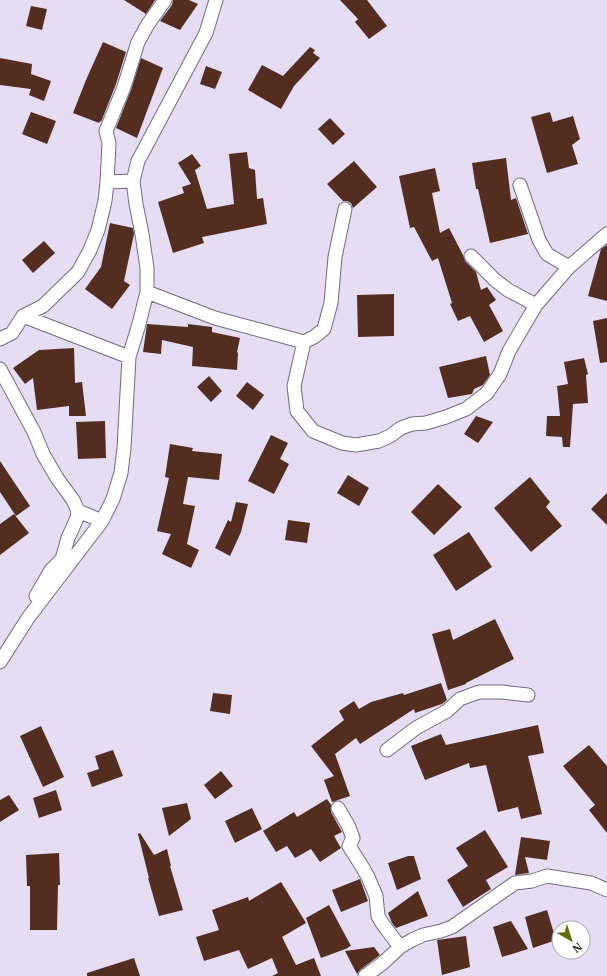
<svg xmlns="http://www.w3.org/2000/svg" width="607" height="976" font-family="'IBM Plex Serif',serif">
  <rect width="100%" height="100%" fill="#e6ddf5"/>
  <path fill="#542d21" d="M 124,0 L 155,0 L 146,14 Z
    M 173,0 L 189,0 L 198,4 L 180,30 L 160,21 L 172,5 Z
    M 340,0 L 367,0 L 387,26 L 369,39 L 355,22 L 358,19 Z
    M 31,6 L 47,9 L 42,30 L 26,26 Z
    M 103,42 L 126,52 L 116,84 L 101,122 L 100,121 L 99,123 L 73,113 L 86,80 Z
    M 310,47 L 315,50 L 313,53 L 320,58 L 294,86 L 281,109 L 248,90 L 262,65 L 283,76 Z
    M 0,58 L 32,64 L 31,74 L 51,81 L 44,101 L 29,95 L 31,89 L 0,85 Z
    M 141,58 L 163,68 L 137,138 L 116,128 L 131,90 Z
    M 206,66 L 222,72 L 215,89 L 200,84 Z
    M 31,112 L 56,121 L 47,144 L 22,134 Z
    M 550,112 L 553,122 L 573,116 L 580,139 L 572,145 L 578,164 L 547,173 L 531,117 Z
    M 330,118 L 345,134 L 333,145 L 318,129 Z
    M 247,152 L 249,168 L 255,170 L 257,199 L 263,198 L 267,224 L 202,237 L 204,243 L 173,253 L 158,202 L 184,193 L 182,187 L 191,184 L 178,163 L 192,154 L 201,166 L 195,170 L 207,209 L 234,204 L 229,154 Z
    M 506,158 L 511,200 L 516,198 L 528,234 L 490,243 L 478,189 L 476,189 L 472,163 Z
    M 354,161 L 377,187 L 353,208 L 351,203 L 347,201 L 343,201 L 327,184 Z
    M 435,168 L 440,191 L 432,193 L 440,233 L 449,228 L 463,255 L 465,261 L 476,272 L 481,290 L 487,287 L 496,300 L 489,305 L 503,331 L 484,342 L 470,316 L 458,321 L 450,304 L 452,303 L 438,258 L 432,261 L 414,227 L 410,228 L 399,176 Z
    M 110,223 L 133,228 L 134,234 L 124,281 L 130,285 L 112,309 L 85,289 L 101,267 Z
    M 44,241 L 55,253 L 33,273 L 22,260 Z
    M 607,245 L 607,301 L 588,296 L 601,249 Z
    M 394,294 L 394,336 L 358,337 L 357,295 Z
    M 607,318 L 607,362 L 600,363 L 593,321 Z
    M 147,324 L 188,327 L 188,324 L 212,327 L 212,332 L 240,338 L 237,352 L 238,353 L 237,370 L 192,366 L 193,347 L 162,340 L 161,354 L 143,352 Z
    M 74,348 L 75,383 L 82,382 L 86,416 L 69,416 L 69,406 L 37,410 L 33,378 L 25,384 L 13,368 L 39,350 Z
    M 486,356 L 490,375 L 483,385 L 474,389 L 472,394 L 448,398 L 439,367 Z
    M 584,358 L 588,374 L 586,375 L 588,403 L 573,404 L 570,447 L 563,447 L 562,437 L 546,436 L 547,416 L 560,416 L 557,386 L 568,384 L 564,362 Z
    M 209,376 L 222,391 L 211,402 L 197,387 Z
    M 247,382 L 264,395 L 253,410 L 236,396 Z
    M 476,416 L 493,422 L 478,443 L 464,434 Z
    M 105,421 L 106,458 L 78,459 L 76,422 Z
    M 271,435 L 288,443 L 280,459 L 289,464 L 274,494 L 248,481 Z
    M 170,444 L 193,448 L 192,451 L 222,454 L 219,480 L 188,477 L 183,504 L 195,506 L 187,544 L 199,550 L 191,568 L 162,554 L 171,534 L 157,531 L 169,478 L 165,477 Z
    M 0,461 L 30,506 L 16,516 L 0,492 Z
    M 348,475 L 369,488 L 359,506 L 337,493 Z
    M 530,477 L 550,502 L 546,507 L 562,526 L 531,552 L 494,508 Z
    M 438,484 L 462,507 L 434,535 L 411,512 Z
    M 607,493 L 607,525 L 591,509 Z
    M 236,502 L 248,504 L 241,532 L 230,556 L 215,548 L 228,520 L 231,522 Z
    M 14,514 L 29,533 L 0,555 L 0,524 Z
    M 288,520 L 310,523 L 307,543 L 285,540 Z
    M 469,532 L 492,567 L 456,591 L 433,555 Z
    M 495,619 L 514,659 L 466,683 L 466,684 L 448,690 L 432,634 L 450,629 L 453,640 Z
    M 441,683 L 447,700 L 442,704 L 415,713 L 414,709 L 360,744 L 356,738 L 335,754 L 350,796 L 332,802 L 324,780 L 334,776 L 311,746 L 344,720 L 339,711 L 354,701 L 359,709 L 371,702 L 403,693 L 404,695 Z
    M 213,693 L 232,695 L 230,714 L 210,711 Z
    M 538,725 L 544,753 L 528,756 L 542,814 L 521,819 L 518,807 L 498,812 L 486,765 L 470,768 L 469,763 L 425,780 L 411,746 L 441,734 L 446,745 Z
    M 41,726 L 64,777 L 43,787 L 20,736 Z
    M 589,745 L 607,766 L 607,833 L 589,810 L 595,805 L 563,766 Z
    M 113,750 L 123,776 L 92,787 L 87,773 L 99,769 L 95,756 Z
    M 221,771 L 233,786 L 215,799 L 204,785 Z
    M 56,790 L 62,810 L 39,818 L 33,798 Z
    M 9,795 L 19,810 L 0,822 L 0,800 Z
    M 327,799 L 331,805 L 331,812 L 342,832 L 334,836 L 341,848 L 320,862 L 311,849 L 295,858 L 287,846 L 276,852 L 263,831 L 294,812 L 297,817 Z
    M 187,803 L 191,819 L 169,836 L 162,808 Z
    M 252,808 L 262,829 L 235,843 L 225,821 Z
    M 485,830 L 508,867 L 486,880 L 491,889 L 463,907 L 447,880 L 468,866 L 456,848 Z
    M 140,833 L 154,855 L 167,849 L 171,866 L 170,866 L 183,910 L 159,916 L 148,878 L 149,878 L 138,834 Z
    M 521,837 L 550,841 L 547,860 L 525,857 L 529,873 L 515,875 Z
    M 59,853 L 60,885 L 58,885 L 57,930 L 30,930 L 30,886 L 27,886 L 26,855 Z
    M 408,856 L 414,856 L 421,879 L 397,890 L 388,863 Z
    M 360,879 L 368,901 L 341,912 L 332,890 Z
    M 281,882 L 306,923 L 282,937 L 296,965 L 314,958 L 321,976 L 272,976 L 278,973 L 272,958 L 248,969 L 239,950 L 204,961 L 196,937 L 219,930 L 212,910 L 248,897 L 249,901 Z
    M 418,891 L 428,916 L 396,928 L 392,923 L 388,913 Z
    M 329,905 L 351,946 L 348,947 L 348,948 L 321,958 L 306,918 Z
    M 547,910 L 556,940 L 533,948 L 525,917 Z
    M 511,921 L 528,949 L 502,957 L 493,927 Z
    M 466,936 L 470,967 L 442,975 L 437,940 Z
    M 374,947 L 380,955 L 360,970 L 357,974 L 345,951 Z
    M 134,958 L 140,976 L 87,976 L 87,973 Z"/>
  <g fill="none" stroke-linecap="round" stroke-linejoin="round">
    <defs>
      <path id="street" d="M 107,182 L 109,143 L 106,131 L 124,87 L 138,42 L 148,24 L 165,0
        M 520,185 L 539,240 L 547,254 L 569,267
        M 471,256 L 495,280 L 508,290 L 536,305
        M 147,292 L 215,318 L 304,342 L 314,337 L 324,329 L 331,303 L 335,257 L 345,209
        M 23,316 L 129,357
        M 0,339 L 12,333 L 23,316 L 43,306 L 78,272 L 90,250 L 98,230 L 105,201 L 107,182 L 133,181 L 138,161 L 206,33 L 216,0
        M 304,342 L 294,386 L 297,411 L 313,431 L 342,443 L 356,445 L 379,441 L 390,436 L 401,428 L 412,424 L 426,423 L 446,417 L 466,409 L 487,393 L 500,374 L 509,351 L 536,305 L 569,267 L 607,234
        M 0,369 L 34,432 L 43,454 L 57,478 L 73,500 L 78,511 L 77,518 L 68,538 L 62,559 L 51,570 L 36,596
        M 78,511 L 102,521
        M 0,662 L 28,618 L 102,521 L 113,499 L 121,473 L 124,448 L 129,357 L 139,324 L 147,292 L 147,268 L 142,234 L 136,204 L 133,181
        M 387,750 L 416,728 L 447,711 L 460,699 L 479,692 L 502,692 L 528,695
        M 338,808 L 348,825 L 353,838 L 349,846 L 363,868 L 368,877 L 376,896 L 378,916 L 382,923 L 400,947
        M 365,976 L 383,963 L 400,947 L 412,940 L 423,935 L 441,931 L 452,927 L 515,883 L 532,881 L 547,876 L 591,883 L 607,890"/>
    </defs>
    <use href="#street" stroke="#736a80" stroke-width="15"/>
    <use href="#street" stroke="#fff" stroke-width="13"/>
  </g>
  <g transform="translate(571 940) rotate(141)"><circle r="19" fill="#ffffff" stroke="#aaa9ac"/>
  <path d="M0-3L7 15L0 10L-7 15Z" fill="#666c10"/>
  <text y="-6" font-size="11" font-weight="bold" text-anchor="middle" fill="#2a2730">N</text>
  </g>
</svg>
